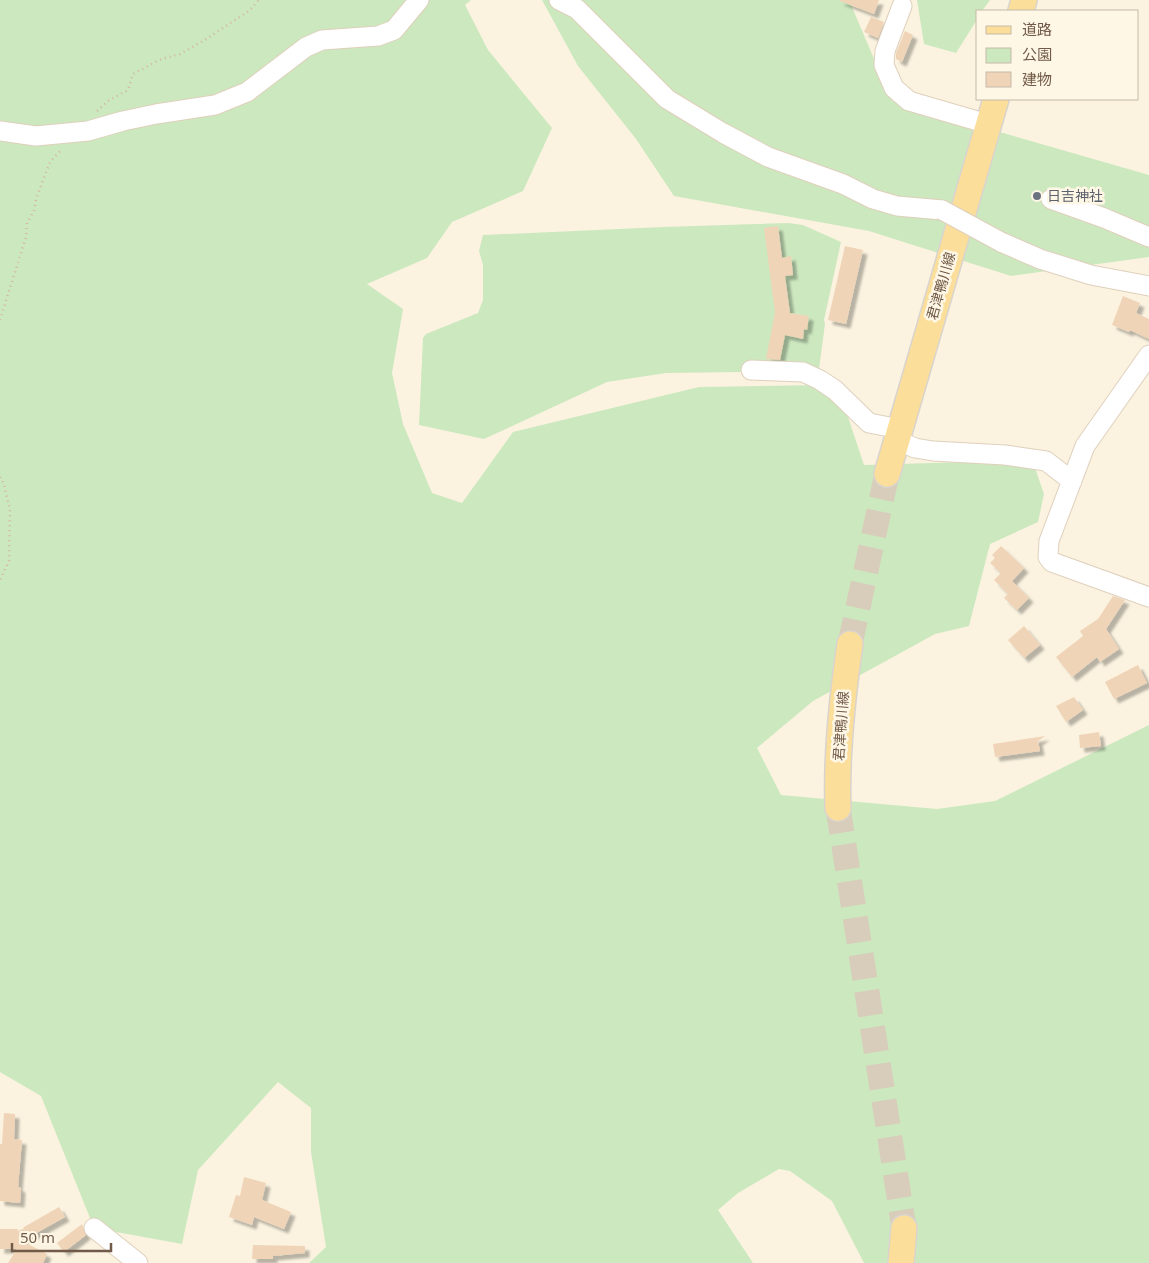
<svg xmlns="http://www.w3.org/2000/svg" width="1149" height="1263" font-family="'Noto Sans','Noto Sans JP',sans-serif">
  <defs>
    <filter id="shadow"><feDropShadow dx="4.5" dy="4.5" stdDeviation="1" flood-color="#0004"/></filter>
  </defs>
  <rect width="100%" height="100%" fill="#fbf3e0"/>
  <path fill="#cce8bf" d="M 0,0 L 471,0 L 465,5 L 488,50 L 552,128 L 523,191 L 452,222 L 427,258 L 367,284 L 403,309 L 392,373 L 403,424 L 432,493 L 462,503 L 513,432 L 699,387 L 821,385 L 845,408 L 864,465 L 966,462 L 1034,465 L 1044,494 L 1038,522 L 990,544 L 969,626 L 935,634 L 813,701 L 757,748 L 781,795 L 937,809 L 995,801 L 1149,725 L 1149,1263 L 864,1263 L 832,1201 L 790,1171 L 779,1169 L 738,1193 L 718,1210 L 753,1263 L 309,1263 L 326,1247 L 311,1152 L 311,1108 L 278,1082 L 198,1170 L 182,1244 L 94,1228 L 41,1096 L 0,1072 Z
    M 542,0 L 849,0 L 892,101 L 1149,175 L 1149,257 L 1011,276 L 869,231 L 674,196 L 636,139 L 578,66 Z
    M 917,0 L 990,0 L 982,11 L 978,11 L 978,18 L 956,53 L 924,44 Z
    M 788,223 L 803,225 L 841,242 L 824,320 L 825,324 L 819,369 L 809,376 L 765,375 L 742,372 L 666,373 L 607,382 L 484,439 L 419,425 L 423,338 L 426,334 L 478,313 L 483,300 L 483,265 L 479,251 L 483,235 L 663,227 Z"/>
  <path fill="#f0d4b8" filter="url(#shadow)" d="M 840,0 L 879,0 L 874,14 L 840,1 Z
    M 871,17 L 884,22 L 878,38 L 864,32 Z
    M 905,31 L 913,35 L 902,62 L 896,59 L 896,53 Z
    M 778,226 L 782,258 L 791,256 L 793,275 L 785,276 L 790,313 L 809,316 L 807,330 L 804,329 L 803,339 L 785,335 L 780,360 L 766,359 L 775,312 L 764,228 Z
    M 845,246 L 863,250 L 846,324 L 828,320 Z
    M 1123,296 L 1140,303 L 1136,313 L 1149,319 L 1149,339 L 1130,330 L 1129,332 L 1112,325 Z
    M 1001,546 L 1024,568 L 1012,581 L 1029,598 L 1017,610 L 1004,598 L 1008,594 L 994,580 L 1001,573 L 990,563 L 995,558 L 992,555 Z
    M 1113,596 L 1125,600 L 1106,629 L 1119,649 L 1100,662 L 1097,657 L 1072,677 L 1056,657 L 1083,636 L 1080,631 L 1098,619 Z
    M 1024,626 L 1040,645 L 1024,658 L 1008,640 Z
    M 1138,665 L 1147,683 L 1114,699 L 1105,682 Z
    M 1074,697 L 1083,710 L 1066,722 L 1056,706 Z
    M 1099,732 L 1101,746 L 1080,748 L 1079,735 Z
    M 1045,736 L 1038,741 L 1040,751 L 995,757 L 993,744 Z
    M 4,1113 L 15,1114 L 14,1139 L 22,1140 L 18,1187 L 21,1188 L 20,1203 L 0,1201 L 0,1144 L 2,1144 Z
    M 244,1177 L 266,1183 L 262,1200 L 291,1212 L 284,1229 L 254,1217 L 252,1225 L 229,1217 L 236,1195 L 240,1196 Z
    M 59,1207 L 65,1217 L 22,1241 L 47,1254 L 43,1263 L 8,1263 L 17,1249 L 0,1249 L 0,1229 L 18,1229 L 17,1231 L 23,1229 L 24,1227 Z
    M 82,1224 L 86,1235 L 64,1252 L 57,1243 Z
    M 253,1245 L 305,1246 L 305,1253 L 273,1256 L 273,1259 L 252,1259 Z"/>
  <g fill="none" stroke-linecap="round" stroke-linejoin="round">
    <path stroke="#d8cdba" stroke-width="25" stroke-dasharray="25 12" stroke-linecap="butt" d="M 850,644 L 887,474
      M 838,808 L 904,1228"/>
    <defs>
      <path id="minor" d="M 559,0 L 577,9 L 667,99 L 723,133 L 768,157 L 843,184 L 873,199 L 897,206 L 942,210
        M 902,6 L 885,51 L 884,65 L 894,88 L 909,101 L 988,124
        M 0,131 L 36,136 L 88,131 L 123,121 L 156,114 L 215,105 L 247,92 L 306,47 L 322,40 L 378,36 L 394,30 L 419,0
        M 1051,199 L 1104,218 L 1149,237
        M 1001,242 L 1040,259 L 1091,275 L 1149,286
        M 1149,355 L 1085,446 L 1049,541 L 1048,557 L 1052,562 L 1149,597
        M 751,370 L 803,372 L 820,380 L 835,390 L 869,423 L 900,429
        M 897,440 L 915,448 L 933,451 L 1005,455 L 1046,461 L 1072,481
        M 94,1228 L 138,1263"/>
      <path id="major" d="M 1021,11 L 1024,0
        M 887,474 L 996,99
        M 838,808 C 836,753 842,699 850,644
        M 901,1263 L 904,1228"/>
    </defs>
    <use href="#minor" stroke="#dfd0bc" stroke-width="21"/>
    <use href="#major" stroke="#dad4cf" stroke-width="28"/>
    <path stroke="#d4b79c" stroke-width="2.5" stroke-dasharray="1 4" stroke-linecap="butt" d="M 97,111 L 108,101 L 128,90 L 133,74 L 159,60 L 180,54 L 205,40 L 250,10 L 259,0
      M 0,320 L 26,237 L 27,223 L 34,211 L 36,199 L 50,162 L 61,150
      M 0,477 L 4,484 L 10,510 L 9,561 L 0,580"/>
    <use href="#minor" stroke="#fff" stroke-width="19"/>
    <use href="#major" stroke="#fade99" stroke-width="25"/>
    <defs>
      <path id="minor-bridge" d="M 942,210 L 1001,242"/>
    </defs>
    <use href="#minor-bridge" stroke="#dfd0bc" stroke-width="21" stroke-linecap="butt"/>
    <use href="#minor-bridge" stroke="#fff" stroke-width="19"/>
  </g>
  <circle fill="#6b7280" stroke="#fff7e6" stroke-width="2" cx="1037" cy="196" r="5"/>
  <g text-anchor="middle" stroke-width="5" stroke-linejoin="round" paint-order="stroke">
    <g font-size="14" fill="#5b616d" stroke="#fff7e6" text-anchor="start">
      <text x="1047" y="201">日吉神社</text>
    </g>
    <g font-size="14" fill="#715b48" stroke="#fff7e6">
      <text transform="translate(941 286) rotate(-74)" y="5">君津鴨川線</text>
      <text transform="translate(841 726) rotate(-86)" y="5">君津鴨川線</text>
    </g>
  </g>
  <rect x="976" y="10" width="162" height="90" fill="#fff7e6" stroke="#c6b9a7"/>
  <rect x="986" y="26" width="25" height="8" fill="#fade99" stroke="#c6b9a7"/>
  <text x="1022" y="35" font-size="15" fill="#715b48">道路</text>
  <rect x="986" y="48" width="25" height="15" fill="#cce8bf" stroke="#c6b9a7"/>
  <text x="1022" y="60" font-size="15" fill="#715b48">公園</text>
  <rect x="986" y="72" width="25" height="15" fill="#f0d4b8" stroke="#c6b9a7"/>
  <text x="1022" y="85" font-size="15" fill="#715b48">建物</text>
  <path d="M12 1243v8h99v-8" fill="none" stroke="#715b48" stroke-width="2.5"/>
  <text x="20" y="1243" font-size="15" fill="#715b48" stroke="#fff7e6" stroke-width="4" paint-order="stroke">50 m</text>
</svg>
